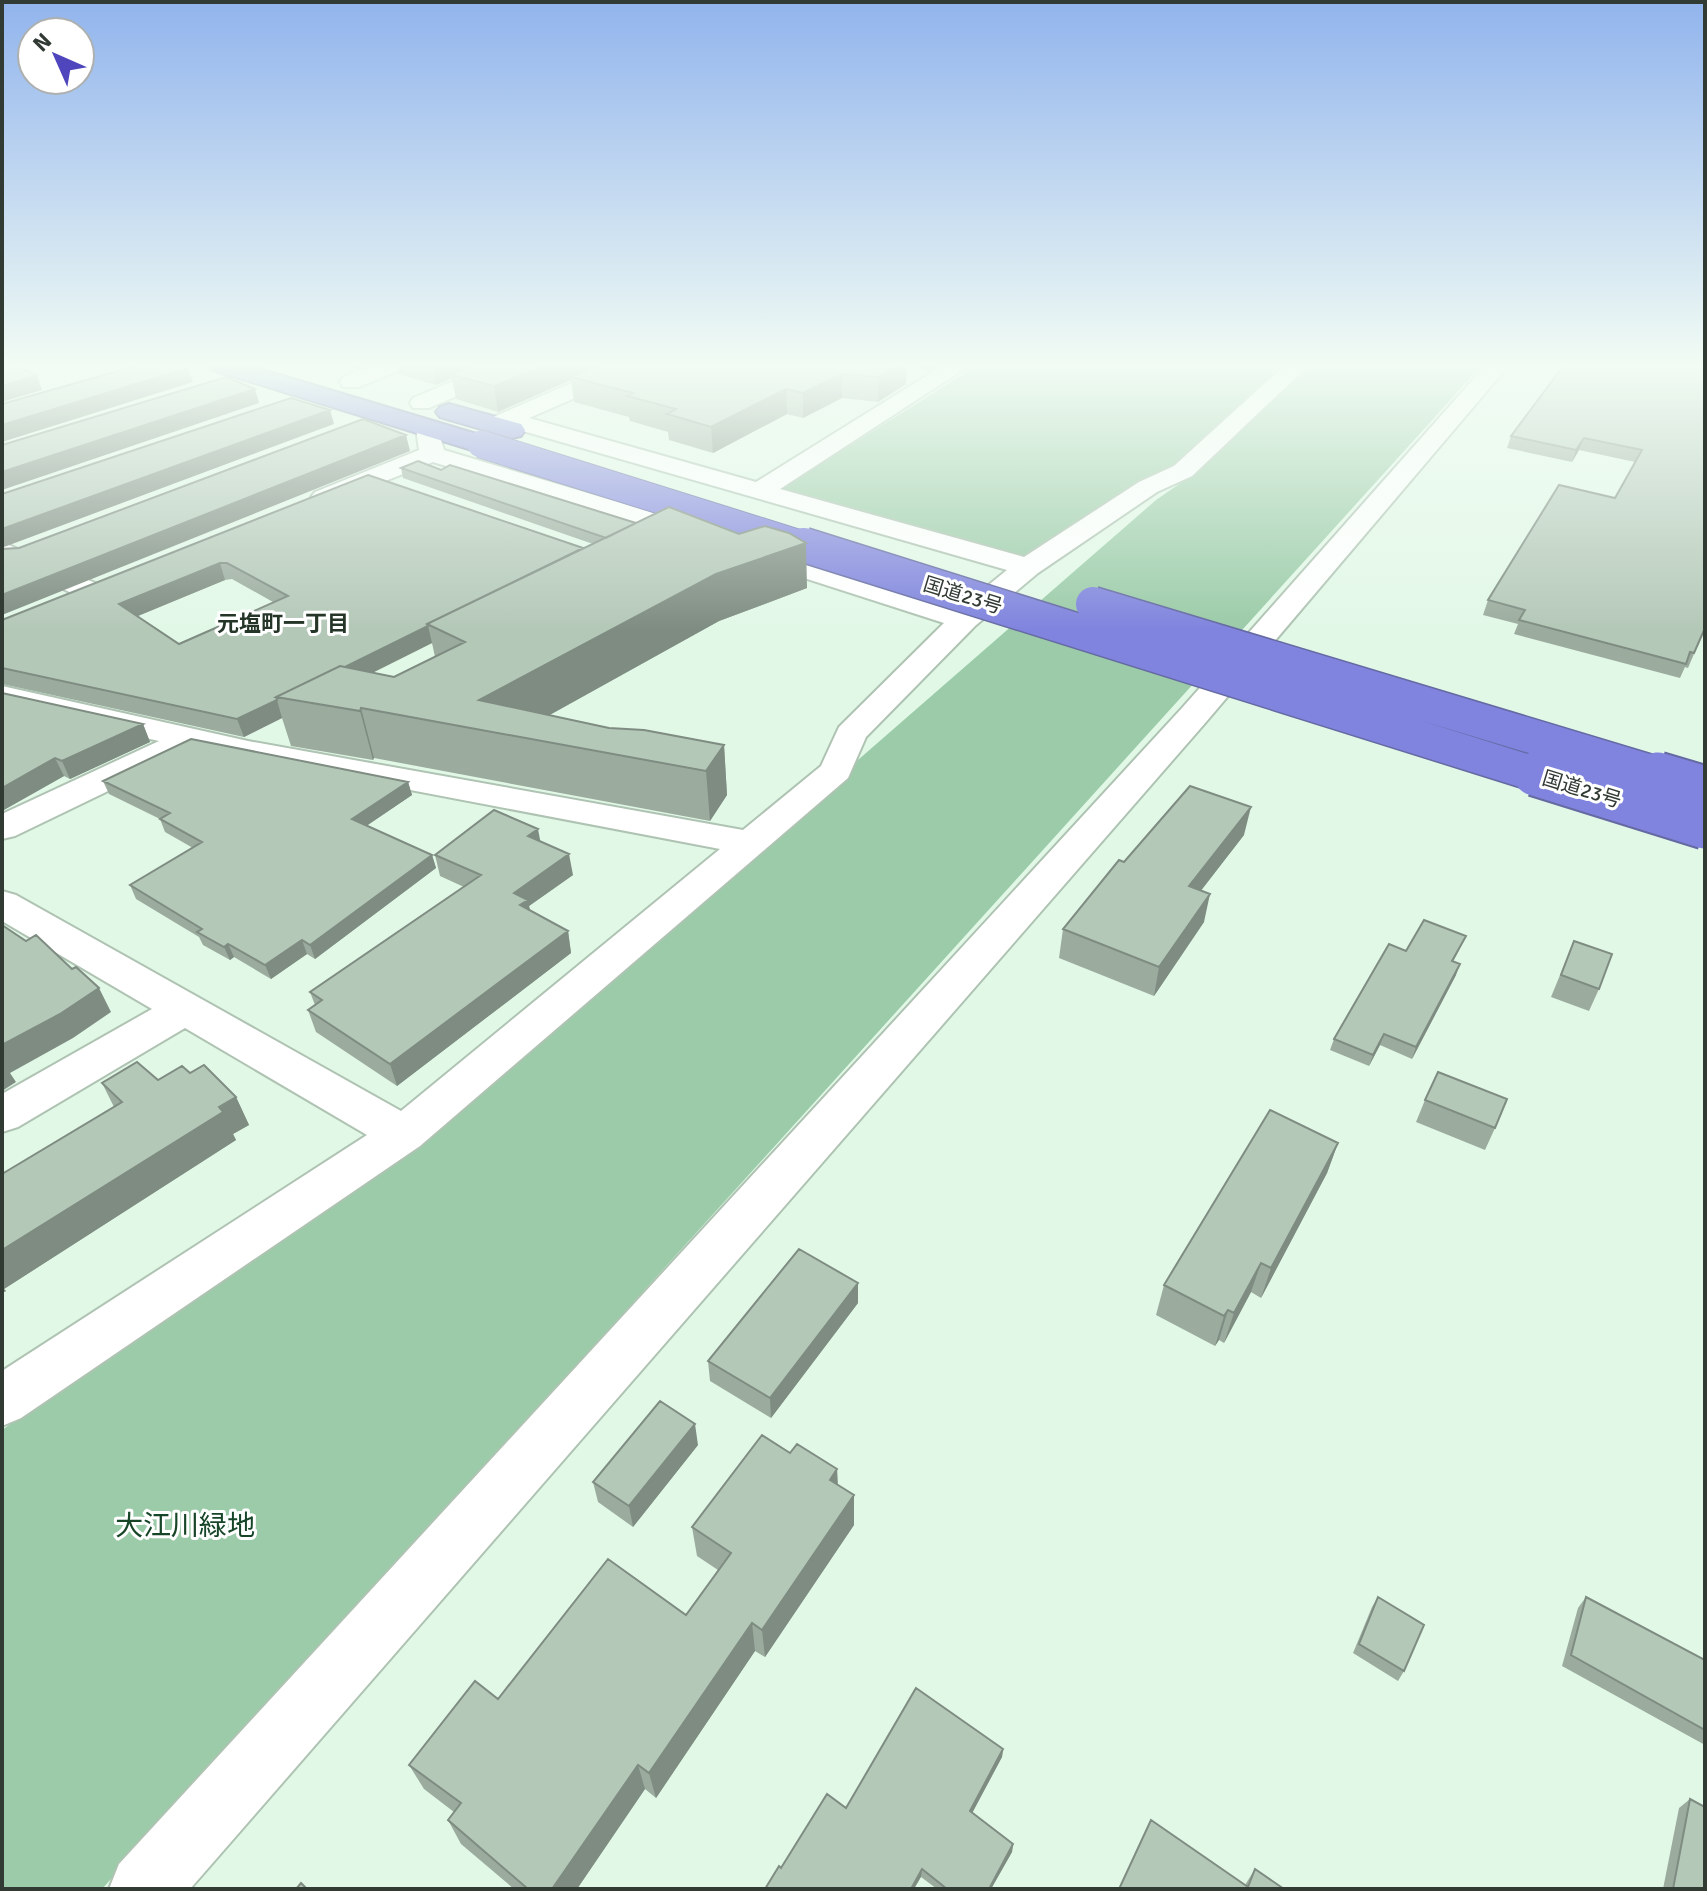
<svg xmlns="http://www.w3.org/2000/svg" width="1707" height="1891" font-family="Signika,'Noto Sans JP',sans-serif">
  <rect width="100%" height="100%" fill="#e2f8e7"/>
  <path fill="#9bcba8" d="M 978,365 L 1281,365 L 1285,367 L 1174,469 L 1155,473 L 1025,557 L 779,490 Z
    M 1312,365 L 1482,365 L 102,1889 L 2,1889 L 2,1430 L 405,1149 L 459,1108 L 1156,500 L 1195,473 Z"/>
  <g fill="none" stroke-linecap="round" stroke-linejoin="round">
    <defs>
      <path id="street" d="M 374,365 L 404,365 L 401,370 L 359,387 L 343,387 L 340,382 L 343,377 Z
        M 491,365 L 520,365 L 517,370 L 429,408 L 413,408 L 410,403 L 413,398 Z
        M 613,365 L 642,365 L 639,370 L 529,418 L 756,482 L 944,365 L 970,365 L 780,489 L 1024,557 L 1139,482 L 1174,466 L 1285,365 L 1309,365 L 1192,476 L 1157,492 L 1038,573 L 975,626 L 866,737 L 848,778 L 420,1146 L 21,1418 L 2,1426 L 2,1371 L 367,1135 L 185,1028 L 18,1127 L 2,1132 L 2,1094 L 152,1009 L 2,921 L 2,891 L 16,895 L 401,1111 L 720,849 L 195,749 L 15,836 L 2,839 L 2,814 L 159,741 L 2,706 L 2,686 L 248,741 L 743,830 L 821,766 L 839,727 L 944,623 L 745,559 L 741,553 L 745,547 L 755,545 L 765,547 L 959,609 L 1007,570 L 509,427 L 499,430 L 491,428 L 487,423 L 491,418 Z
        M 1486,365 L 1509,365 L 1206,722 L 190,1889 L 109,1889 L 119,1864 L 1182,708 Z
        M 428,421 L 436,423 L 444,450 L 708,529 L 712,535 L 708,541 L 688,541 L 433,462 L 333,502 L 315,502 L 311,497 L 315,492 L 419,450 L 416,428 L 420,423 Z
        M 2,542 L 102,586 L 106,592 L 102,598 L 92,601 L 82,598 L 2,560 Z"/>
      <path id="highway" d="M 209,365 L 246,365 L 490,438 L 494,444 L 490,450 L 472,450 L 213,370 Z
        M 449,404 L 521,424 L 525,430 L 521,436 L 512,438 L 440,417 L 436,412 L 440,407 Z"/>
    </defs>
    <use href="#street" stroke="#afc3b3" stroke-width="4"/>
    <use href="#highway" stroke="#656aa2" stroke-width="4"/>
    <use href="#street" fill="#fff" fill-rule="evenodd"/>
    <use href="#highway" fill="#8084de" fill-rule="evenodd"/>
    <defs>
      <path id="highway-bridge-far2" d="M 481,444 L 810,547"/>
      <path id="highway-bridge-far1" d="M 804,545 L 1541,776
        M 1093,604 L 1664,776"/>
      <path id="highway-bridge" d="M 1535,774 L 1705,827
        M 1658,774 L 1705,788"/>
    </defs>
    <use href="#highway-bridge-far2" stroke="#656aa2" stroke-width="29" stroke-linecap="butt"/>
    <use href="#highway-bridge-far1" stroke="#656aa2" stroke-width="37" stroke-linecap="butt"/>
    <use href="#highway-bridge" stroke="#656aa2" stroke-width="47" stroke-linecap="butt"/>
    <use href="#highway-bridge-far2" stroke="#8084de" stroke-width="27"/>
    <use href="#highway-bridge-far1" stroke="#8084de" stroke-width="34"/>
    <use href="#highway-bridge" stroke="#8084de" stroke-width="43"/>
  </g>
  <path fill="#9bac9e" fill-rule="evenodd" d="M 344,365 L 366,365 L 356,369 Z
    M 397,365 L 939,365 L 929,371 L 907,365 L 906,384 L 878,402 L 842,398 L 803,418 L 787,414 L 713,453 L 669,440 L 668,432 L 630,421 L 629,417 L 574,402 L 571,380 L 498,412 L 456,399 L 452,378 L 436,385 L 399,374 Z
    M 1705,365 L 1705,628 L 1688,668 L 1685,667 L 1680,678 L 1514,634 L 1518,624 L 1483,615 L 1488,600 L 1615,498 L 1635,462 L 1579,450 L 1572,462 L 1507,448 L 1511,436 Z
    M 401,468 L 441,470 L 807,588 L 719,621 L 549,715 L 609,728 L 724,745 L 727,795 L 710,821 L 374,758 L 373,760 L 291,746 L 282,718 L 244,737 L 2,684 L 2,620 L 368,475 L 583,548 L 593,544 L 403,478 ZM 232,579 L 273,602 L 179,644 L 137,616 L 225,580 ZM 432,643 L 435,657 L 394,677 L 372,673 Z
    M 2,693 L 143,724 L 150,742 L 70,779 L 64,776 L 2,811 Z
    M 103,781 L 408,782 L 412,795 L 366,826 L 432,855 L 436,868 L 315,959 L 307,954 L 271,979 L 234,957 L 230,960 L 203,945 L 199,937 L 136,899 L 130,885 L 193,848 L 165,832 L 160,819 L 109,794 Z
    M 1244,835 L 1201,890 L 1204,922 L 1154,996 L 1059,958 L 1063,929 L 1124,862 Z
    M 540,841 L 573,875 L 529,906 L 530,911 L 568,931 L 571,953 L 397,1086 L 316,1032 L 308,1010 L 315,1005 L 310,992 L 464,887 L 440,876 L 435,855 Z
    M 1466,936 L 1453,962 L 1456,975 L 1412,1059 L 1380,1045 L 1369,1066 L 1330,1050 L 1334,1039 L 1406,951 Z
    M 1574,941 L 1599,989 L 1589,1011 L 1551,997 Z
    M 190,1073 L 236,1097 L 249,1125 L 233,1134 L 236,1140 L 4,1289 L 6,1291 L 2,1293 L 2,1174 L 114,1107 L 102,1083 L 158,1080 Z
    M 1425,1100 L 1495,1128 L 1485,1150 L 1416,1122 Z
    M 1338,1143 L 1327,1173 L 1261,1298 L 1251,1292 L 1224,1343 L 1219,1340 L 1215,1346 L 1156,1315 L 1164,1285 Z
    M 858,1303 L 771,1418 L 710,1381 L 708,1361 Z
    M 698,1445 L 633,1527 L 598,1502 L 593,1482 Z
    M 790,1453 L 837,1469 L 838,1485 L 854,1495 L 854,1525 L 765,1657 L 755,1651 L 656,1798 L 645,1789 L 577,1889 L 514,1889 L 461,1844 L 448,1820 L 454,1812 L 424,1789 L 409,1765 L 498,1699 L 686,1615 L 718,1570 L 697,1556 L 692,1527 Z
    M 1378,1597 L 1404,1671 L 1398,1681 L 1353,1653 L 1372,1607 Z
    M 1586,1597 L 1705,1660 L 1705,1745 L 1562,1666 L 1578,1608 Z
    M 1003,1749 L 1002,1757 L 972,1813 L 1013,1844 L 1012,1852 L 991,1889 L 937,1889 L 921,1877 L 781,1868 L 846,1808 Z
    M 1690,1799 L 1705,1889 L 1663,1889 L 1679,1808 Z
    M 1255,1869 L 1284,1889 L 1119,1889 L 1245,1885 Z"/>
  <path fill="#7e8c81" d="M 355,365 L 366,365 L 356,369 Z
    M 432,365 L 483,365 L 452,375 L 452,378 L 436,385 Z
    M 546,365 L 606,365 L 571,377 L 571,380 L 498,412 L 494,386 Z
    M 898,365 L 907,365 L 906,384 L 878,402 L 879,377 Z
    M 930,365 L 939,365 L 929,371 Z
    M 188,368 L 193,382 L 2,442 L 2,425 Z
    M 842,374 L 842,398 L 803,418 L 803,393 Z
    M 37,375 L 42,390 L 2,402 L 2,386 Z
    M 255,389 L 259,403 L 2,490 L 2,472 Z
    M 786,389 L 787,414 L 713,453 L 711,427 Z
    M 330,410 L 334,424 L 4,547 L 2,551 L 2,529 Z
    M 406,435 L 410,451 L 2,615 L 2,595 Z
    M 1584,438 L 1579,450 L 1572,462 L 1576,450 Z
    M 806,543 L 807,588 L 719,621 L 512,736 L 479,700 L 716,574 Z
    M 220,563 L 225,580 L 126,621 L 119,604 Z
    M 428,626 L 432,643 L 312,703 L 281,698 Z
    M 277,700 L 282,718 L 244,737 L 237,719 Z
    M 361,708 L 374,758 L 373,760 L 360,711 Z
    M 143,724 L 150,742 L 70,779 L 62,761 Z
    M 724,745 L 727,795 L 710,821 L 706,771 Z
    M 55,758 L 64,776 L 2,811 L 2,788 Z
    M 408,782 L 412,795 L 356,833 L 352,819 Z
    M 1251,807 L 1244,835 L 1183,914 L 1189,886 Z
    M 538,829 L 542,850 L 528,836 Z
    M 569,854 L 573,875 L 529,906 L 533,921 L 525,927 L 514,893 Z
    M 432,855 L 436,868 L 315,959 L 310,945 Z
    M 1210,894 L 1204,922 L 1154,996 L 1159,967 Z
    M 568,931 L 571,953 L 397,1086 L 390,1064 Z
    M 302,940 L 307,954 L 271,979 L 265,965 Z
    M 228,944 L 234,957 L 230,960 L 224,947 Z
    M 1460,964 L 1456,975 L 1412,1059 L 1416,1047 Z
    M 99,988 L 111,1012 L 73,1038 L 10,1073 L 16,1082 L 2,1091 L 2,1045 Z
    M 1384,1034 L 1380,1045 L 1369,1066 L 1373,1055 Z
    M 236,1097 L 249,1125 L 233,1134 L 236,1140 L 4,1289 L 6,1291 L 2,1293 L 2,1250 Z
    M 1338,1143 L 1327,1173 L 1261,1298 L 1271,1268 Z
    M 1261,1263 L 1251,1292 L 1224,1343 L 1234,1313 Z
    M 858,1283 L 858,1303 L 771,1418 L 770,1398 Z
    M 1228,1310 L 1219,1340 L 1215,1346 L 1224,1316 Z
    M 695,1424 L 698,1445 L 633,1527 L 629,1506 Z
    M 837,1469 L 838,1499 L 830,1480 Z
    M 854,1495 L 854,1525 L 765,1657 L 762,1630 Z
    M 752,1623 L 755,1651 L 656,1798 L 649,1773 Z
    M 1003,1749 L 1002,1757 L 969,1819 L 970,1811 Z
    M 638,1765 L 645,1789 L 577,1889 L 552,1889 Z
    M 1013,1844 L 1012,1852 L 991,1889 L 989,1889 Z
    M 922,1869 L 921,1877 L 914,1889 L 911,1889 Z"/>
  <path fill="#b4c8b8" stroke="#7e8c81" stroke-width="2" fill-rule="evenodd" d="M 2,365 L 13,365 L 37,375 L 2,386 Z
    M 139,365 L 180,365 L 188,368 L 2,425 L 2,404 Z
    M 475,365 L 546,365 L 494,386 L 452,375 Z
    M 599,365 L 898,365 L 879,377 L 842,374 L 803,393 L 786,389 L 711,427 L 667,414 L 676,409 L 627,396 L 633,393 L 571,377 Z
    M 1564,365 L 1705,365 L 1705,628 L 1694,653 L 1690,652 L 1686,664 L 1519,620 L 1525,610 L 1488,600 L 1559,485 L 1615,498 L 1642,450 L 1584,438 L 1576,450 L 1511,436 Z
    M 226,377 L 255,389 L 2,472 L 2,445 Z
    M 291,398 L 330,410 L 2,529 L 2,494 Z
    M 363,419 L 406,435 L 2,595 L 2,549 L 19,548 Z
    M 418,461 L 441,470 L 450,465 L 636,523 L 606,538 L 401,468 Z
    M 368,475 L 583,548 L 427,624 L 428,626 L 345,667 L 340,666 L 276,697 L 277,700 L 237,719 L 2,668 L 2,620 ZM 220,563 L 227,563 L 288,596 L 179,644 L 119,604 Z
    M 669,507 L 739,534 L 765,526 L 789,533 L 806,543 L 716,574 L 479,700 L 609,728 L 644,730 L 724,745 L 706,771 L 361,708 L 360,711 L 276,697 L 340,666 L 394,677 L 465,642 L 427,624 Z
    M 2,693 L 143,724 L 62,761 L 55,758 L 2,788 Z
    M 191,739 L 408,782 L 352,819 L 432,855 L 310,945 L 302,940 L 265,965 L 228,944 L 224,947 L 197,932 L 202,929 L 130,885 L 202,842 L 160,819 L 170,813 L 103,781 Z
    M 1190,786 L 1251,807 L 1189,886 L 1210,894 L 1159,967 L 1063,929 L 1119,860 L 1124,862 Z
    M 494,810 L 538,829 L 528,836 L 569,854 L 514,893 L 528,900 L 520,905 L 568,931 L 390,1064 L 308,1010 L 322,1000 L 310,992 L 481,875 L 435,855 Z
    M 1424,920 L 1466,936 L 1452,961 L 1460,964 L 1416,1047 L 1384,1034 L 1373,1055 L 1334,1039 L 1389,944 L 1406,951 Z
    M 2,925 L 26,941 L 36,935 L 72,969 L 76,967 L 99,988 L 60,1014 L 2,1045 Z
    M 1574,941 L 1612,954 L 1599,989 L 1561,975 Z
    M 137,1062 L 158,1080 L 182,1066 L 190,1073 L 204,1065 L 236,1097 L 219,1107 L 223,1112 L 2,1250 L 2,1174 L 122,1102 L 102,1083 Z
    M 1438,1072 L 1507,1099 L 1495,1128 L 1425,1100 Z
    M 1270,1110 L 1338,1143 L 1271,1268 L 1261,1263 L 1234,1313 L 1228,1310 L 1224,1316 L 1164,1285 Z
    M 799,1249 L 858,1283 L 770,1398 L 708,1361 Z
    M 660,1401 L 695,1424 L 629,1506 L 593,1482 Z
    M 762,1435 L 790,1453 L 797,1444 L 837,1469 L 830,1480 L 854,1495 L 762,1630 L 752,1623 L 649,1773 L 638,1765 L 552,1889 L 528,1889 L 448,1820 L 461,1803 L 409,1765 L 475,1681 L 498,1699 L 608,1559 L 686,1615 L 731,1553 L 692,1527 Z
    M 1378,1597 L 1424,1625 L 1404,1671 L 1359,1644 Z
    M 1586,1597 L 1705,1660 L 1705,1730 L 1571,1655 Z
    M 916,1688 L 1003,1749 L 970,1811 L 1013,1844 L 989,1889 L 947,1889 L 922,1869 L 911,1889 L 765,1889 L 779,1866 L 781,1868 L 827,1794 L 846,1808 Z
    M 1690,1799 L 1705,1807 L 1705,1889 L 1673,1889 Z
    M 1151,1820 L 1248,1887 L 1255,1869 L 1284,1889 L 1119,1889 Z
    M 301,1883 L 307,1889 L 296,1889 Z"/>
  <linearGradient id="sky" x2="0" y2="1"><stop stop-color="#91b4ed"/><stop offset="0.58" stop-color="#f2fcf4"/><stop offset="1" stop-color="#f2fcf4" stop-opacity="0"/></linearGradient>
  <rect width="1707" height="630" fill="url(#sky)"/>
  <g text-anchor="middle" stroke-width="6" stroke-linejoin="round" paint-order="stroke">
    <g font-size="20" fill="#323a34" stroke="#fff">
      <text transform="translate(963 595) rotate(17)" y="7">国道23号</text>
      <text transform="translate(1582 789) rotate(17)" y="7">国道23号</text>
    </g>
    <g font-size="22" font-weight="bold" fill="#253629" stroke="#fff">
      <text x="283" y="631">元塩町一丁目</text>
    </g>
    <g font-size="28" fill="#164527" stroke="#fff">
      <text x="185" y="1535">大江川緑地</text>
    </g>
  </g>
  <rect width="1707" height="1891" fill="none" stroke="#323a34" stroke-width="8"/>
  <g transform="translate(56 56) rotate(315)"><circle r="38" fill="#ffffff" stroke="#adb0ae" stroke-width="2"/>
  <path d="M0-6L14 30L0 20L-14 30Z" fill="#4f46bd"/>
  <text y="-12" font-size="22" font-weight="bold" text-anchor="middle" fill="#323a34">N</text>
  </g>
</svg>
